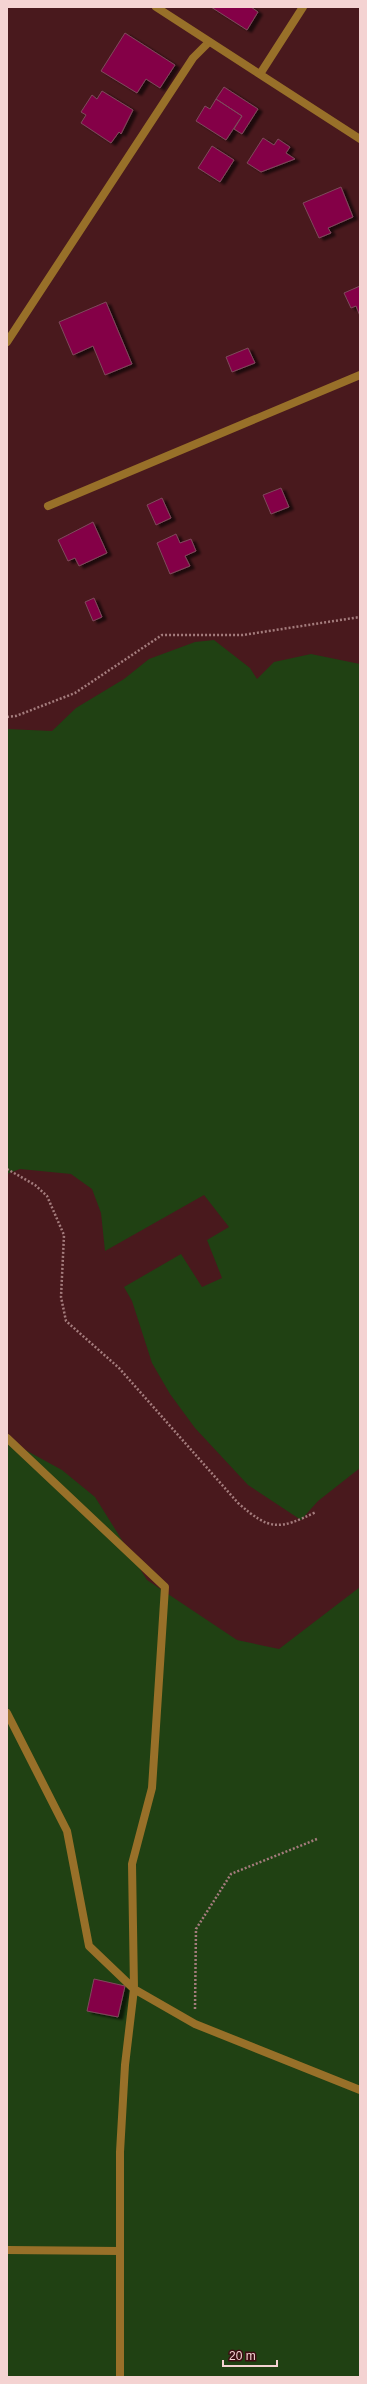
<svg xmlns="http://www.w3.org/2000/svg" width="367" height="2384" font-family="Arial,sans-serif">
  <defs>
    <filter id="shadow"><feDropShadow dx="4.5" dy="2.5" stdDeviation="1" flood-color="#0009"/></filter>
  </defs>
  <rect width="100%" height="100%" fill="#49191d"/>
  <path fill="#204113" d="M 214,640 L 250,668 L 257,679 L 274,662 L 311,654 L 360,664 L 360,1468 L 318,1501 L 301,1520 L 248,1485 L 195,1428 L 170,1394 L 152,1363 L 132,1301 L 124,1287 L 181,1254 L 202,1287 L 222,1278 L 207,1240 L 229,1227 L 204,1195 L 105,1251 L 101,1213 L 92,1189 L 71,1174 L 20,1169 L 7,1174 L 7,729 L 52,731 L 76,708 L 124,679 L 149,659 L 195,642 Z
    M 7,1440 L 62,1470 L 95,1497 L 147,1580 L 237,1640 L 279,1649 L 360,1587 L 360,2377 L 7,2377 Z"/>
  <path fill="#840046" stroke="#7e4a5c" filter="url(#shadow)" d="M 211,7 L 251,7 L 258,12 L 247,30 Z
    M 125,33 L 175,65 L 160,88 L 146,79 L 137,93 L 101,71 Z
    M 224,87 L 258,109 L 242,134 L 234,129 L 242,116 L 216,99 Z
    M 102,91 L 133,110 L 121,134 L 119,132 L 111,143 L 81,123 L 86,115 L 81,112 L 92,95 L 97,99 Z
    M 216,99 L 242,116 L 226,140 L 196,121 L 205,106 L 210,109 Z
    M 263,138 L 274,145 L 278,139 L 290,147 L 286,153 L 295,159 L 261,172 L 247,163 Z
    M 212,146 L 234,160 L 220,182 L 198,168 Z
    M 341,187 L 353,217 L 328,228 L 331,233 L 319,238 L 303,203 Z
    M 360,286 L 360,316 L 356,306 L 351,308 L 344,293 Z
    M 106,302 L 132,364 L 105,375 L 93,346 L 73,355 L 59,322 Z
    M 248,348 L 255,363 L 232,372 L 226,357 Z
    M 281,488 L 289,507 L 271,514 L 263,495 Z
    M 162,498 L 171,518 L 156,525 L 147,505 Z
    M 93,522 L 107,553 L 79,566 L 75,558 L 68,561 L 58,540 Z
    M 176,534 L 180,543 L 191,539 L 196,551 L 185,556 L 190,566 L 170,574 L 157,543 Z
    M 94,598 L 102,617 L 93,621 L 85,602 Z
    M 94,1979 L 125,1986 L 118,2017 L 87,2011 Z"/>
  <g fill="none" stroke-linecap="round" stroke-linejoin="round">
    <path stroke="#a47c7d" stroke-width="2.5" stroke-dasharray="2 2" stroke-linecap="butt" d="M 7,717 L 16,716 L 75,693 L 162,635 L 243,635 L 360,617
      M 7,1169 L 35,1185 L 47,1196 L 64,1235 L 61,1297 L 66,1321 L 119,1368 L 238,1503 C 270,1531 279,1530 316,1512
      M 195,2009 L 196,1929 L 231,1874 L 317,1839"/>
    <path stroke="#987029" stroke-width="8" d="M 7,342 L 193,58 L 209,42
      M 7,1438 L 165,1587 L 152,1788 L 132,1864 L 134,1989 L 125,2065 L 120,2152 L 120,2377
      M 7,1713 L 67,1831 L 89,1946 L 134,1989 L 195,2024 L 360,2090
      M 7,2250 L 120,2251"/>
    <path stroke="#987029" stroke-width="8" d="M 156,7 L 360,139
      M 260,74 L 303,7
      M 48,506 L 360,375"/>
  </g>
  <rect width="367" height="2384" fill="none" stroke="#f4d3d2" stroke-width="16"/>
  <path d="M223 2360v6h54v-6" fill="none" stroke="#f4d3d2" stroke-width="2"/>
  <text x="229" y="2360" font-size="12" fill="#f4d3d2" stroke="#3e0e13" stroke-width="3" paint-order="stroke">20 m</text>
</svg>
